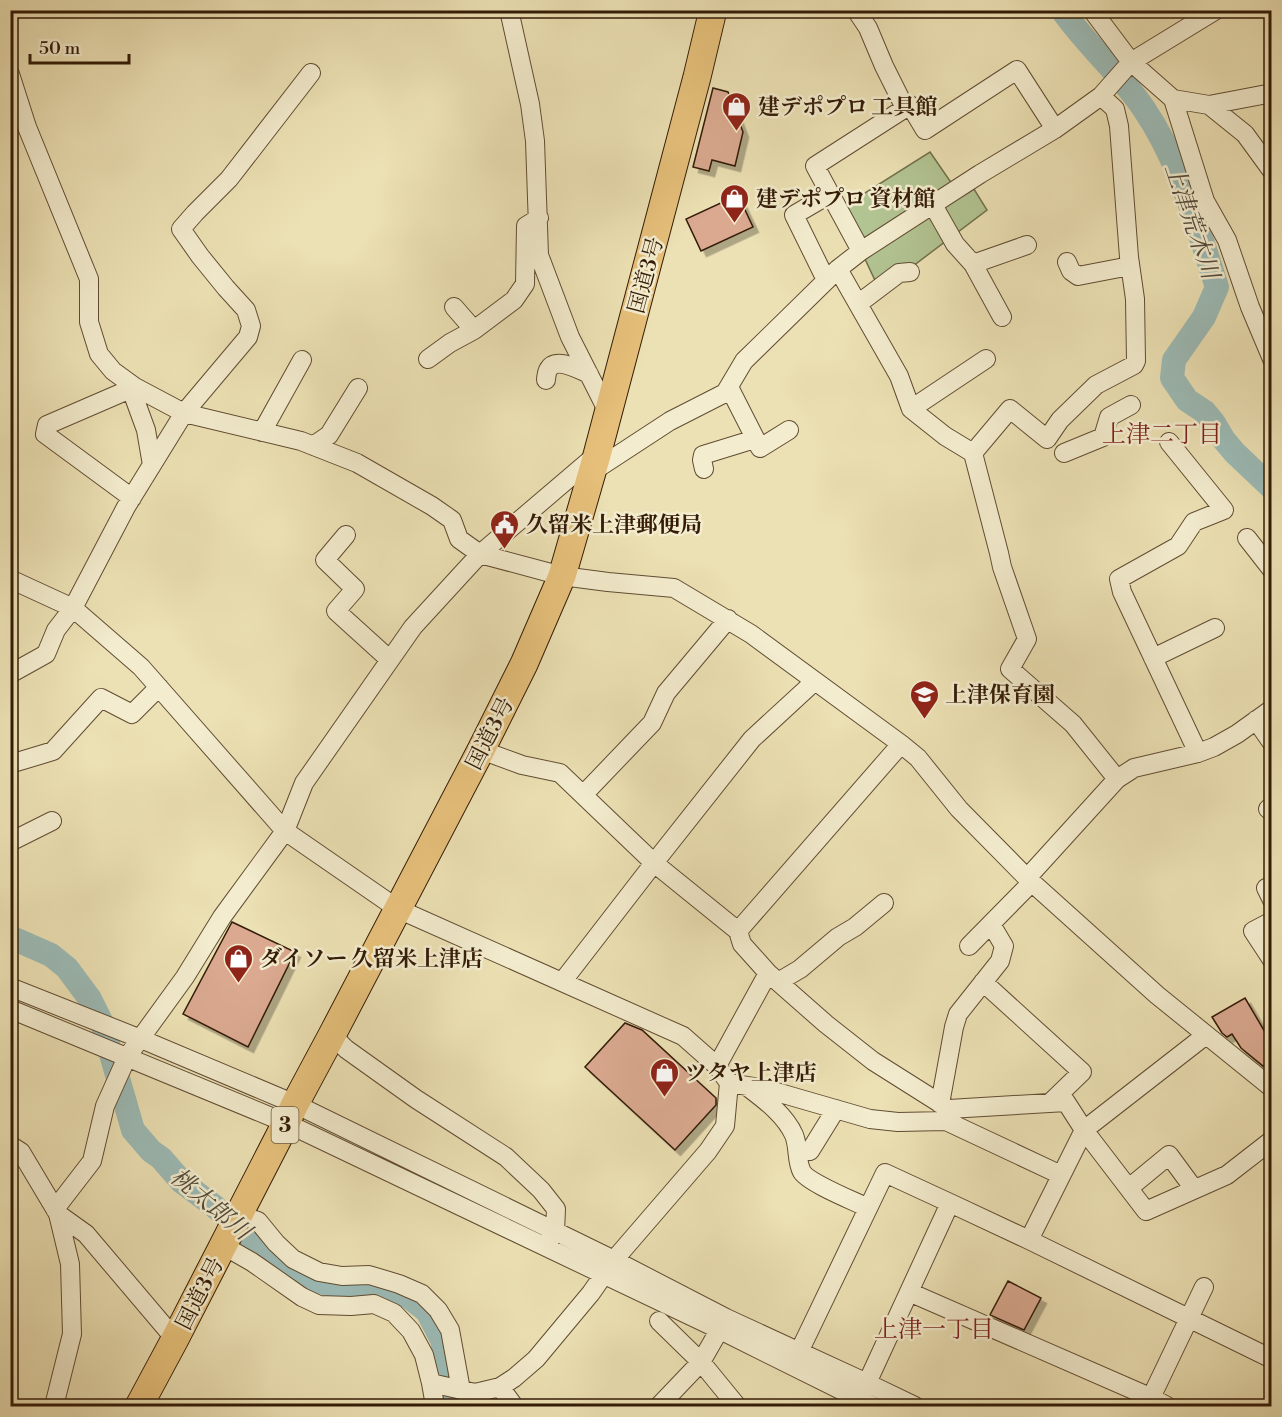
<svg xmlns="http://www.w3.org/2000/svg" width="1282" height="1417" font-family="'Libre Bodoni','Noto Serif JP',serif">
  <defs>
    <filter id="shadow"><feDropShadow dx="5.5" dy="5.5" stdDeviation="0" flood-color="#0004"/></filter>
  </defs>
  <rect width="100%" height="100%" fill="#ece1b4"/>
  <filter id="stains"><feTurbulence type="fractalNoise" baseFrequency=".00333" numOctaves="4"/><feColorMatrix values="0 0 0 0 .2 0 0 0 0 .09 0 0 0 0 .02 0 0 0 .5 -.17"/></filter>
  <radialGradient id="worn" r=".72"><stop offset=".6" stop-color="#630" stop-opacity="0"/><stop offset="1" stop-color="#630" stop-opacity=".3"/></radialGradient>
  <path fill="#b2c492" stroke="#72704c" stroke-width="1.5" d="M 930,152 L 961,197 L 974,189 L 987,210 L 880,291 L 841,208 Z"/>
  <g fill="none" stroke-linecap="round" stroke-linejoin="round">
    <path stroke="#9cbbb6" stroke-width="24" d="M 1062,10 C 1086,45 1120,73 1144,109 C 1180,162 1197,226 1217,287 L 1204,317 L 1174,360 L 1172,378 L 1187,400 L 1205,412 L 1214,423 L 1224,440 L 1235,453 L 1272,488
      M 10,937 L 51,955 L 67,968 L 90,999 L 102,1023 L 133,1130 L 151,1151 L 161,1158 L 182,1182 L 214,1206 L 259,1245 L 286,1266 L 309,1279 L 335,1286 L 365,1284 L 391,1289 L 409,1297 L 427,1311 L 442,1340 L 457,1406"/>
  </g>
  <path fill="#daa990" stroke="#331b07" stroke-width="1.5" filter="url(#shadow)" d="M 713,88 L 728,92 L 743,132 L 735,166 L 712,160 L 709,171 L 693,167 Z
    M 738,195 L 753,227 L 701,251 L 686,219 Z
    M 232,922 L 295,952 L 248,1047 L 183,1014 Z
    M 1245,998 L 1272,1044 L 1272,1061 L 1263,1066 L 1241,1048 L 1232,1034 L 1227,1037 L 1222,1033 L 1212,1017 Z
    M 625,1023 L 642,1030 L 716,1098 L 716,1105 L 675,1150 L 585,1067 Z
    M 1008,1281 L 1041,1298 L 1024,1330 L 990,1315 Z"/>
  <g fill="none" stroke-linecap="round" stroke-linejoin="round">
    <defs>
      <path id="minor" d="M 509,10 L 530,104 L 535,141 L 539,255 L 570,337 L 608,412
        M 856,10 L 868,28 L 884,66 L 905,108
        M 1092,10 L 1131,62 L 1173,99 L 1205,201 L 1227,240 L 1250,307 L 1272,359
        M 10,74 L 27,127 L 89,279 L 89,322 L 99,354 L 113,371 L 135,387 L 184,413 L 301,441 L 357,463 L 432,506 L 452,520 L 459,539 L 480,554 L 562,576 L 608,582 L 674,588 L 751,634 L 901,744 L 918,758 L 959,809 L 1027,878 L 1157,995 L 1272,1088
        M 1173,99 L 1209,105 L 1245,134 L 1272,171
        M 1209,105 L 1272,93
        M 933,205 L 955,244 L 973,264 L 1027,245
        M 861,251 L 815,166 L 910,105 L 925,130 L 1017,70 L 1055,129
        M 1067,262 L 1071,271 L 1078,276 L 1130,266
        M 973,264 L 1002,317
        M 838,269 L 899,376 L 911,409 L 945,436 L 973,453 L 999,553 L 1002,567 L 1027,639 L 1010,669 L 1073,724 L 1117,779
        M 826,280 L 794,215 L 830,194
        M 858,304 L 899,273 L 910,272
        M 454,307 L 474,330 L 514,300 L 525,284 L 526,226 L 539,218
        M 428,359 L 450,343 L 474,330
        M 546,380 C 546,379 547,371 548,370 C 555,356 578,369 589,374
        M 729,387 L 760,448 L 789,430
        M 131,389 L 146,430 L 152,465
        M 911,409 L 986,359
        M 262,432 L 302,360
        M 1169,442 L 1224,510 L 1194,522 L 1178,546 L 1119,579 L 1122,592 L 1198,753
        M 313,446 L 329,435 L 358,388
        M 973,453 L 1010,409 L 1047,439 L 1060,420 L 1096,385 L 1134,365 L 1136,361 L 1135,299 L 1129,257 L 1119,126 L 1115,109 L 1101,96
        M 1064,453 L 1103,437 L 1109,417 L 1131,405
        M 704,469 L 702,460 L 703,455 L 755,439
        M 592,472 L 670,421 L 725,393 L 744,361 L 838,269 L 861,251 L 980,174 L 1055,129 L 1101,96 L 1131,62 L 1216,10
        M 132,498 L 45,434 L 47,425 L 135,387
        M 346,535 L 325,560 L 355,589 L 336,611 L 390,660
        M 1247,538 L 1272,570
        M 10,579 L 73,608 L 141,667 L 285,831 L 398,909 L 683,1036 L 717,1066 L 729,1083 L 725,1126 L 708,1151 L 614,1260 L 591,1293 L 536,1359 L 514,1378 L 500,1387 L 475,1393 L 431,1383 L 435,1406
        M 1153,658 L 1215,628
        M 10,674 L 46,654 L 56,630 L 73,608 L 126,507 L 184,413 L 248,337 L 251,326 L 246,310 L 226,288 L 200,256 L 181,229 L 195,213 L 229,179 L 311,73
        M 1256,720 L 1272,743
        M 481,750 L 522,765 L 560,773 L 654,863 L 738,931 L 742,944 L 768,973 L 826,1024 L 873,1061 L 949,1109 L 1066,1102 L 1084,1130 L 1146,1211 L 1227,1175 L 1272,1140
        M 10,764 L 53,751 L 101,698 L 132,714 L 159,687
        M 583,795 L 652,723 L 666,693 L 728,619
        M 1268,809 L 1272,806
        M 10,842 L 52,821
        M 1027,878 L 1117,779 L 1134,768 L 1198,753 L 1214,747 L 1237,734 L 1272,709
        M 1266,888 L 1272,900
        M 1272,921 L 1253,931 L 1272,960
        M 738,931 L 901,744
        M 969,946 L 1032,882
        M 562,982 L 654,863 L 752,739 L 815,681
        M 778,982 L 800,969 L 838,937 L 855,927 L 884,903
        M 983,982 L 1082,1072 L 1050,1103
        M 10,987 L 141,1039 L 295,1104 L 614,1260 L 726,1318 L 867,1383 L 915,1406
        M 10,1009 L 286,1123 L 720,1330 L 873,1406
        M 332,1035 L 346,1049 L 416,1099 L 506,1157 L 541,1190 L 556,1209 L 555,1231 L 550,1240
        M 717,1066 L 768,973
        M 729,1083 L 766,1089 L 870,1119 L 898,1122 L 946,1121 L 1061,1175
        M 749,1088 C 766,1101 785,1115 794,1135 C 799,1147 796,1161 802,1172 C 809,1183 854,1201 868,1208
        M 940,1104 L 954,1027 L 958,1014 L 1000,961 L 1004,946 L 991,924
        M 10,1145 L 21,1152 L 58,1214 L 86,1234 L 175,1339
        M 810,1151 L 836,1109
        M 1129,1188 L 1169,1155 L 1194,1189
        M 55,1209 L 92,1161 L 105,1106 L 127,1057 L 185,977 L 222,917 L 285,831 L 304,783 L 413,627 L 480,554 L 596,455
        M 239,1215 L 258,1221 L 276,1243 L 293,1259 L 319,1272 L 342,1276 L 369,1275 L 399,1284 L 422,1294 L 438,1310 L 450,1330 L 461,1390
        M 1029,1240 L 1084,1130 L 1206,1035
        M 224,1246 L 252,1262 L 302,1297 L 319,1305 L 351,1306 L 374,1304 L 394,1313 L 411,1331 L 424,1355 L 431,1383
        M 909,1292 L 1152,1398 L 1167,1406
        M 659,1321 L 701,1362 L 737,1406
        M 799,1352 L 885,1173 L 950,1203
        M 500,1387 L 514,1406
        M 861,1391 L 867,1383 L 950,1203 L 1029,1240 L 1272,1359
        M 54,1406 L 72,1334 L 70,1264 L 58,1214
        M 659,1406 L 701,1362 L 725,1320
        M 1147,1406 L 1204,1287"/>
      <path id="highway" d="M 139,1406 L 175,1339 L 286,1123 L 295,1104 L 332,1035 L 481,750 L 524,664 L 562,576 L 597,455 L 697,77 L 713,10"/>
    </defs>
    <use href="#minor" stroke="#614c32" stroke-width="20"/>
    <use href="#highway" stroke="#331b07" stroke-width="29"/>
    <use href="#minor" stroke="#f3ecce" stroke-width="18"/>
    <use href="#highway" stroke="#e6c07a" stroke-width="27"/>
  </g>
  <defs>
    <symbol id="shop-pin" viewBox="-11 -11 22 30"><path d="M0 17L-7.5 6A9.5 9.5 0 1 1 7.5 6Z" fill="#8f2418" stroke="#f3ecce"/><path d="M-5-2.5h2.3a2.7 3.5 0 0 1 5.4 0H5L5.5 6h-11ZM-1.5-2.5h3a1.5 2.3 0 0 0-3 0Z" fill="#fff"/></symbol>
    <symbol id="civic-pin" viewBox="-11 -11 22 30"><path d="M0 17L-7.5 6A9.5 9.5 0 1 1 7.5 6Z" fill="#8f2418" stroke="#f3ecce"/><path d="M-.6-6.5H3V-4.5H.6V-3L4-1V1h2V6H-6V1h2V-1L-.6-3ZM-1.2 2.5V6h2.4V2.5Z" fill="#fff"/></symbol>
    <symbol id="school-pin" viewBox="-11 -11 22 30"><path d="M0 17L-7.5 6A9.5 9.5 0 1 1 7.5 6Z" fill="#8f2418" stroke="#f3ecce"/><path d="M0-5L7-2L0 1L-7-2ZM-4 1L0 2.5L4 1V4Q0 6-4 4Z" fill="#fff"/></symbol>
  </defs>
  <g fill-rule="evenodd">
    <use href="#shop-pin" x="720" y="90" width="33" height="45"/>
    <use href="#shop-pin" x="718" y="182" width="33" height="45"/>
    <use href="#civic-pin" x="488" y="508" width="33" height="45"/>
    <use href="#school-pin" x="908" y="678" width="33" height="45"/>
    <use href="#shop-pin" x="222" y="942" width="33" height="45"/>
    <use href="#shop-pin" x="648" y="1056" width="33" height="45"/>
  </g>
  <g text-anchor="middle" stroke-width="5" stroke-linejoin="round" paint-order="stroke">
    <rect fill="#f3ecce" stroke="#6d5a43" stroke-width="1.5" x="271.5" y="1107" width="27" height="36" rx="4.5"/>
    <g font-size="21" font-weight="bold" fill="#331b07">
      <text x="285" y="1132">3</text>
    </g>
    <g font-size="22" font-weight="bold" fill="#331b07" stroke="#f3ecce" text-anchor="start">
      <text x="758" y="114">建デポプロ 工具館</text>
      <text x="756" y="206">建デポプロ 資材館</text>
      <text x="526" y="532">久留米上津郵便局</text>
      <text x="945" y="702">上津保育園</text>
      <text x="260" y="966">ダイソー 久留米上津店</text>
      <text x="685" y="1080">ツタヤ上津店</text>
    </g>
    <g font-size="22" fill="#331b07" stroke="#f3ecce">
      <text transform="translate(645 275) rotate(-75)" y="8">国道3号</text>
      <text transform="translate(489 733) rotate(-63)" y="8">国道3号</text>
      <text transform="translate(199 1293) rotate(-63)" y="8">国道3号</text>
    </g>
    <g font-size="24" font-style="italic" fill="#524b3c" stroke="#f3ecce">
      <text transform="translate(1192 221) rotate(71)" y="8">上津荒木川</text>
      <text transform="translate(211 1204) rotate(40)" y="8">桃太郎川</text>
    </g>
    <g font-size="24" fill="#7a1f14" stroke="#f3ecce">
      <text x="1162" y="442">上津二丁目</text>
      <text x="934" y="1337">上津一丁目</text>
    </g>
  </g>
  <rect width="1282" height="1417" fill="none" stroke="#ece1b4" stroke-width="36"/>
  <rect x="12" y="12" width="1258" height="1393" fill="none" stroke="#331b07" stroke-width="3"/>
  <rect x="18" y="18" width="1246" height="1381" fill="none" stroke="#331b07" stroke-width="1.5"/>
  <path d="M30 54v9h99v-9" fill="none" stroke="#331b07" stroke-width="3"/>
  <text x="39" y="54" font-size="18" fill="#331b07" stroke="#f3ecce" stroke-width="4.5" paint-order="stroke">50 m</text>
  <rect width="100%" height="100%" filter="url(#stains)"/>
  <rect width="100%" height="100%" fill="url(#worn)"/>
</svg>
